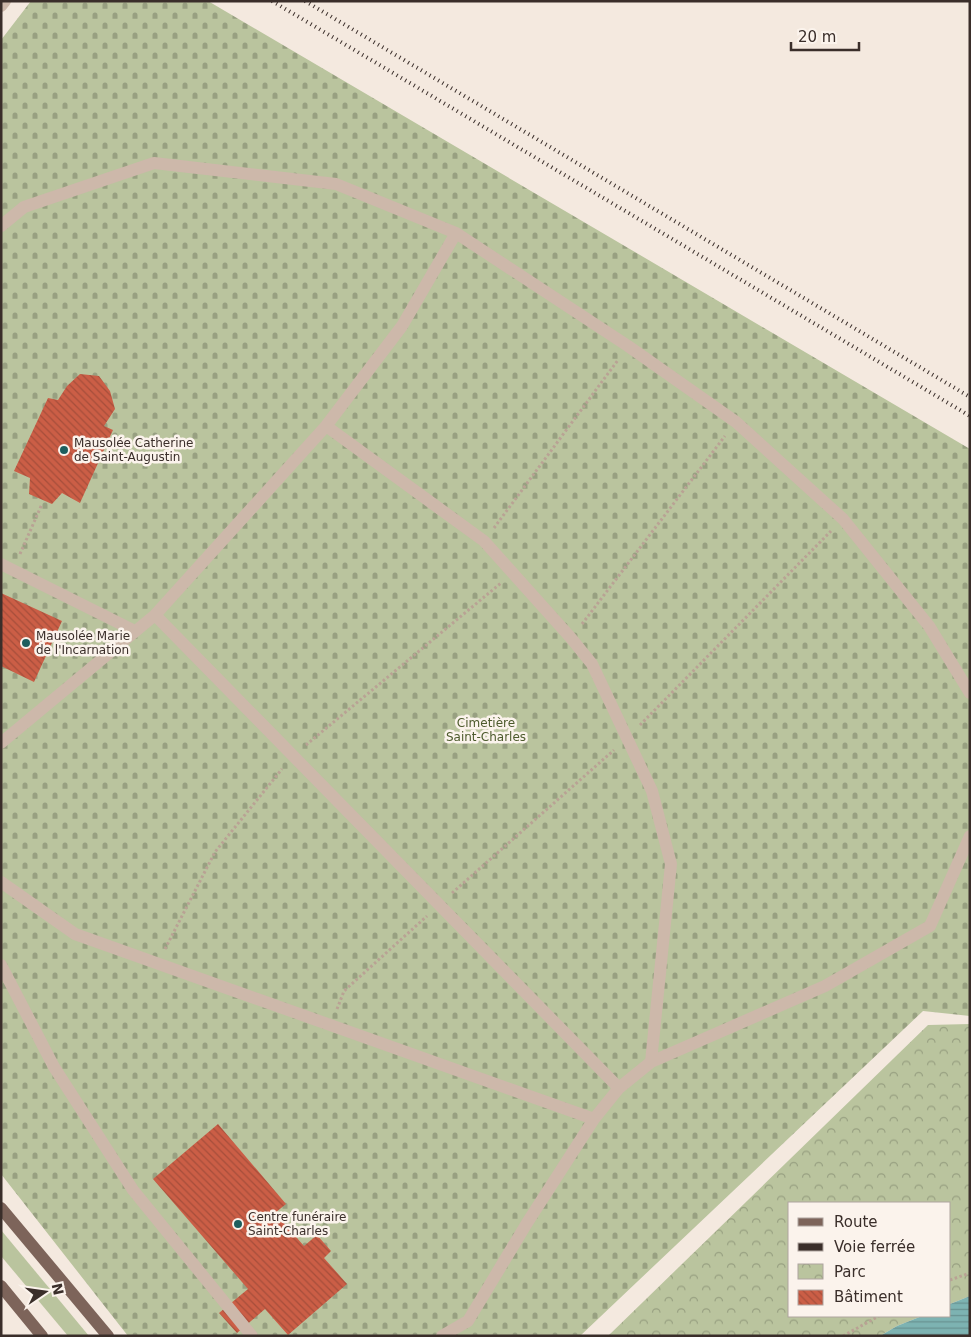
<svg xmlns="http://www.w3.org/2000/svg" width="971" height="1337" font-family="'DejaVu Sans',sans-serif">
  <defs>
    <pattern id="cemetery-stones" width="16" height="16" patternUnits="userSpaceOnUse" patternTransform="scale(1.25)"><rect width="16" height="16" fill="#bac49e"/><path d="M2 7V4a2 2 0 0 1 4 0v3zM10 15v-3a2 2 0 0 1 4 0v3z" fill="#98a081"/></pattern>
    <pattern id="park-crowns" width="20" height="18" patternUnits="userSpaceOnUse" patternTransform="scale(1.25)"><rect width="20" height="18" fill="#bac49e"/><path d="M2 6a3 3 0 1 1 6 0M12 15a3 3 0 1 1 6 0" fill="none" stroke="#98a081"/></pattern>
    <pattern id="water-rules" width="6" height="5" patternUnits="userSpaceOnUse" patternTransform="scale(1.25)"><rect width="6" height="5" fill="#7db3b2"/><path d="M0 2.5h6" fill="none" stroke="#679291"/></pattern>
    <pattern id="building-back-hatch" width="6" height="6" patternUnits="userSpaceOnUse" patternTransform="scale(1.25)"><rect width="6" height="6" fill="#cb5e46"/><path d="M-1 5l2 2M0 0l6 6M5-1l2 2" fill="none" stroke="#a64e3b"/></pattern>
  </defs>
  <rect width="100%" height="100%" fill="#f4e9df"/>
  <path fill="#bac49e" d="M 1,1230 L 89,1336 L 68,1336 L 1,1256 Z"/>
  <path fill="url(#cemetery-stones)" d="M 31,1 L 208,1 L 970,449 L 970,1016 L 923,1011 L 580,1336 L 128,1336 L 1,1174 L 1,40 Z"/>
  <path fill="url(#park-crowns)" d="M 970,1024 L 970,1296 L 950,1304 L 950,1203 L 790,1203 L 790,1316 L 922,1316 L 897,1326 L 880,1336 L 608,1336 L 928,1025 Z"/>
  <path fill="url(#water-rules)" d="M 970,1296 L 970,1336 L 880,1336 L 897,1326 L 922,1316 L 950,1316 L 950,1304 Z"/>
  <path fill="url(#building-back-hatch)" d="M 80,374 L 99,376 L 110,391 L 115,409 L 104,426 L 113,430 L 80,503 L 62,493 L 52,504 L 29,494 L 30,478 L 14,471 L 48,398 L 58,400 L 67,386 Z
    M 1,593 L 62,621 L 34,682 L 1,666 Z
    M 218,1124 L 286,1204 L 275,1213 L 304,1246 L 317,1235 L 331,1251 L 324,1258 L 347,1284 L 288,1335 L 265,1309 L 237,1333 L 219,1313 L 248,1289 L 153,1179 Z"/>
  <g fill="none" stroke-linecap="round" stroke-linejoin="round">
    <path stroke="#b9a294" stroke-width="3" stroke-dasharray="2.5 2.5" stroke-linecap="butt" d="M 494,528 L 618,360
      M 20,554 L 42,504
      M 582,624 L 725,436
      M 640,725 L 831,531
      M 306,745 L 501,583
      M 452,893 L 614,750
      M 165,949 L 215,852 L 282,769
      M 337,1009 L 344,991 L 427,916
      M 950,1280 L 970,1273
      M 843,1336 L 879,1316"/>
    <path stroke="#cdb8aa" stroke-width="12" d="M 1,6 L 5,1
      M 1,226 L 24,207 L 154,163 L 336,184 L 456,233 L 628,346 L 736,422 L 843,519 L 929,626 L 970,693
      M 326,426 L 484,541 L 571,638 L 592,664 L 652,791 L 671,864 L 651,1062
      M 1,564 L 135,631
      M 155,615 L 619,1088
      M 1,743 L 155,615 L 326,426 L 402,326 L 456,233
      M 1,882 L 75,934 L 594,1119
      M 1,965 L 54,1067 L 133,1190 L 252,1336
      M 442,1336 L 468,1321 L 527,1223 L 594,1119 L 619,1088 L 651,1062 L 825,986 L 930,926 L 970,836"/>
    <path stroke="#7d645a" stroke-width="12" d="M 1,1208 L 108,1336
      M 1,1286 L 42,1336"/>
    <path stroke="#3a2e2a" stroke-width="4" stroke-dasharray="1 4" stroke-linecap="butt" d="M 272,1 L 970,416
      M 305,1 L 970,397"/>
  </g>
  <g fill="#1d5e5e" stroke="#fbf3ec" stroke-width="2">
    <circle cx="64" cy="450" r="5"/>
    <circle cx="26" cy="643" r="5"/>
    <circle cx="238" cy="1224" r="5"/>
  </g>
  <g text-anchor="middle" stroke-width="5" stroke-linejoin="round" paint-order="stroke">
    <g font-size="12" fill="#3a2e2a" stroke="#fbf3ec" text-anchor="start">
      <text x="74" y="447">Mausolée Catherine<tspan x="74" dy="14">de Saint-Augustin</tspan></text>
      <text x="36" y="640">Mausolée Marie<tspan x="36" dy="14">de l'Incarnation</tspan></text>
      <text x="248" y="1221">Centre funéraire<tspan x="248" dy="14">Saint-Charles</tspan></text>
    </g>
    <g font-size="12" fill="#4c5a2c" stroke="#fbf3ec">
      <text x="486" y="727">Cimetière<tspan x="486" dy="14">Saint-Charles</tspan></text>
    </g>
  </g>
  <rect width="971" height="1337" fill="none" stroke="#3a2e2a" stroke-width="5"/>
  <rect x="788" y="1202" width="162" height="115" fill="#fbf3ec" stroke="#aea49e"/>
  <rect x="798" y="1218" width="25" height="8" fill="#7d645a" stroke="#aea49e"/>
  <text x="834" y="1227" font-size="15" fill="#3a2e2a">Route</text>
  <rect x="798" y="1243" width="25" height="8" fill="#3a2e2a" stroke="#aea49e"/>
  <text x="834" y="1252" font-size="15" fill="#3a2e2a">Voie ferrée</text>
  <rect x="798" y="1264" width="25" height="15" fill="url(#park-crowns)" stroke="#aea49e"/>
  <text x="834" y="1277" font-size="15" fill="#3a2e2a">Parc</text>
  <rect x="798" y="1290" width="25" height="15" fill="url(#building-back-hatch)" stroke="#aea49e"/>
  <text x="834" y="1302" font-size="15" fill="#3a2e2a">Bâtiment</text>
  <g transform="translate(45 1292) rotate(77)" stroke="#fbf3ec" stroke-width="4" paint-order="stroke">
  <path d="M0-4L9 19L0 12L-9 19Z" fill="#3a2e2a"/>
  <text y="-8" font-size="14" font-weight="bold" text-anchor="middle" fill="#3a2e2a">N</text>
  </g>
  <path d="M791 42v8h68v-8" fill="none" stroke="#3a2e2a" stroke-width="2.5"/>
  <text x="798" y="42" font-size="15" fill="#3a2e2a" stroke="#fbf3ec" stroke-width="4" paint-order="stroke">20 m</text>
</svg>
